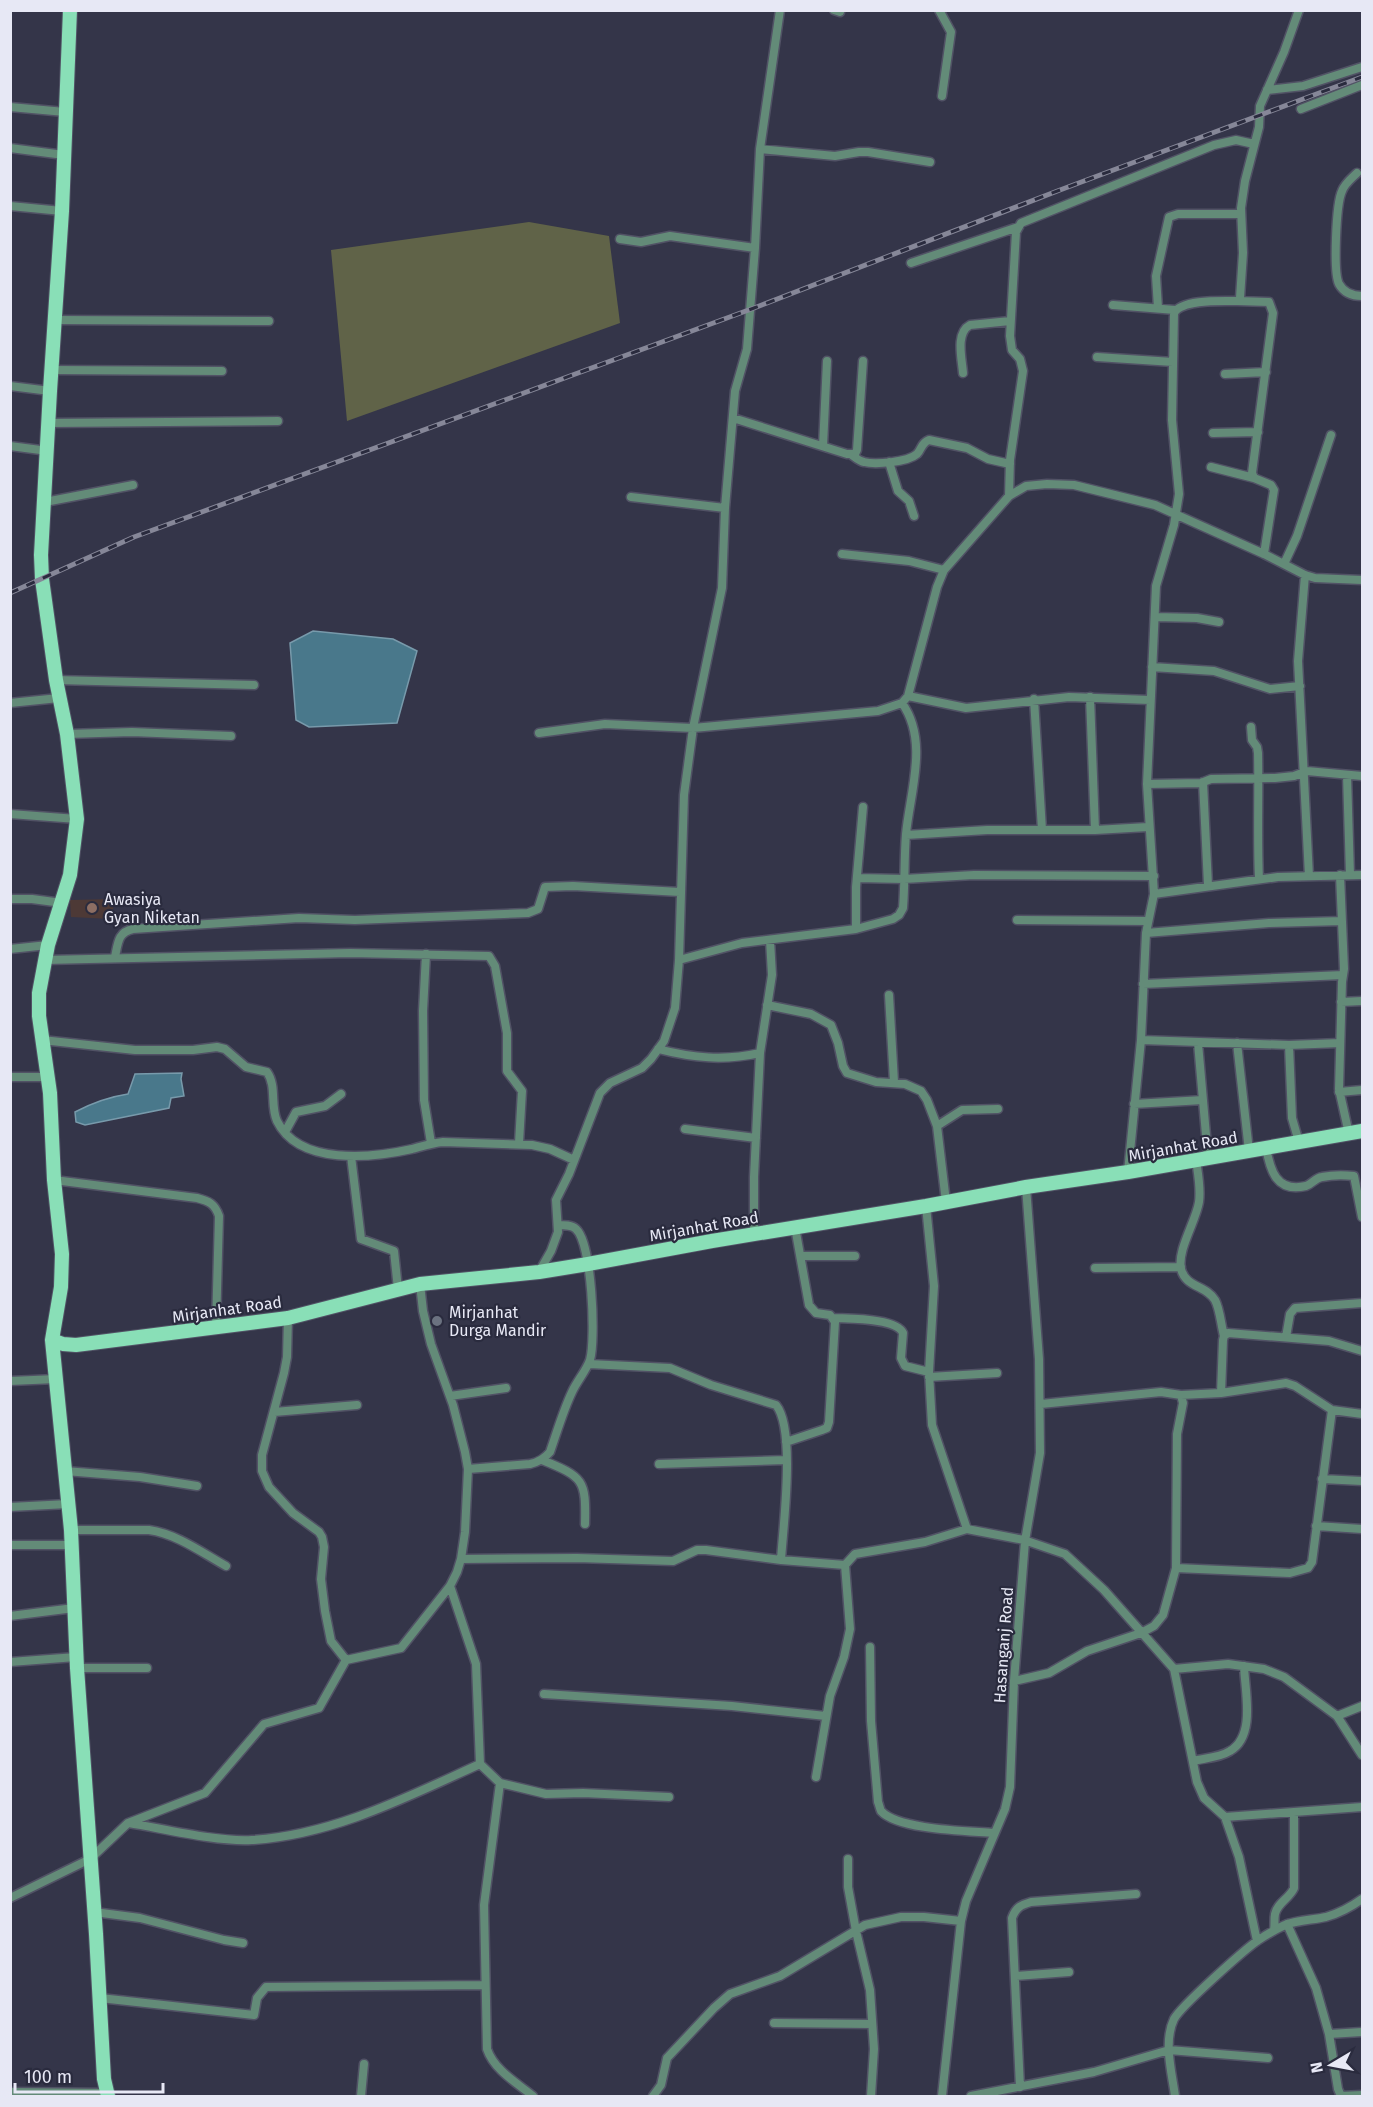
<svg xmlns="http://www.w3.org/2000/svg" width="1373" height="2107" font-family="'Fira Sans',sans-serif">
  <rect width="100%" height="100%" fill="#343549"/>
  <path fill="#4d3936" d="M 115,899 L 111,919 L 71,917 L 70,900 Z"/>
  <path fill="#606348" d="M 529,222 L 609,236 L 620,323 L 347,421 L 331,250 Z"/>
  <path fill="#49788b" stroke="#789aab" stroke-width="1.5" d="M 313,631 L 393,639 L 417,651 L 397,723 L 309,727 L 296,720 L 290,643 Z
    M 182,1073 L 181,1079 L 184,1096 L 171,1098 L 169,1108 L 85,1125 L 76,1122 L 75,1112 C 92,1103 108,1097 128,1094 L 135,1074 Z"/>
  <g fill="none" stroke-linecap="round" stroke-linejoin="round">
    <defs>
      <path id="street" d="M 834,10 L 840,12
        M 939,10 L 951,32 L 942,96
        M 1267,90 L 1303,86 L 1362,67
        M 10,107 L 65,112
        M 1301,109 L 1362,85
        M 10,148 L 64,155
        M 760,149 L 835,156 L 859,152 L 868,152 L 930,162
        M 1357,173 C 1351,179 1345,183 1342,191 C 1336,204 1333,272 1339,284 C 1344,293 1353,296 1362,296
        M 10,206 L 62,211
        M 620,239 L 641,242 L 670,236 L 755,248
        M 911,263 L 1018,227
        M 1237,301 L 1269,302 L 1273,313 L 1252,473 L 1254,478 L 1271,485 L 1274,490 L 1264,554
        M 1113,305 L 1175,310
        M 1158,308 L 1156,276 L 1169,217 L 1178,214 L 1241,214
        M 55,320 L 269,321
        M 1097,357 L 1173,362
        M 51,370 L 222,371
        M 963,373 C 962,359 955,333 970,325 L 1010,321
        M 1225,374 L 1266,372
        M 10,386 L 50,391
        M 733,418 L 847,454 L 855,454 L 857,450 L 863,361
        M 49,423 L 278,421
        M 1213,433 L 1258,432
        M 10,446 L 48,451
        M 823,446 L 827,361
        M 852,455 C 856,458 859,461 864,462 C 875,465 908,462 917,454 C 922,449 921,443 929,440 L 967,448 L 988,459 L 1010,464
        M 889,462 L 898,491 L 909,501 L 914,516
        M 1211,467 L 1254,478
        M 1009,496 L 1010,460 L 1023,371 L 1020,359 L 1012,350 L 1010,336 L 1016,232 L 1021,223 L 1214,145 L 1236,140 L 1254,144
        M 631,497 L 725,508
        M 45,502 L 133,485
        M 842,554 L 909,561 L 944,570
        M 1284,564 L 1297,536 L 1331,435
        M 1305,575 L 1298,661 L 1309,876
        M 1155,617 L 1197,618 L 1219,622
        M 1152,667 L 1214,671 L 1270,689 L 1300,686
        M 56,680 L 254,685
        M 908,696 L 966,708 L 1069,697 L 1150,700
        M 1090,697 L 1095,830
        M 1034,699 L 1042,830
        M 10,703 L 59,698
        M 1251,727 L 1252,740 L 1257,747 L 1258,753 C 1259,795 1257,837 1259,879
        M 539,733 L 605,724 L 693,728 L 878,711 L 902,703 L 908,696 L 937,587 L 944,570 L 1009,496 L 1026,486 L 1047,484 L 1074,485 L 1155,505 L 1264,554 L 1305,575 L 1315,578 L 1362,580
        M 67,734 L 132,732 L 231,736
        M 1347,775 L 1350,875
        M 1203,782 L 1208,885
        M 1147,784 L 1201,783 L 1211,779 L 1275,778 L 1294,776 L 1307,771 L 1362,776
        M 10,814 L 77,819
        M 906,835 L 987,830 L 1095,830 L 1148,827
        M 1340,875 L 1344,969 L 1342,982 L 1339,1089 L 1349,1134
        M 857,878 L 904,879 L 974,875 L 1154,876
        M 1154,894 L 1278,877 L 1362,875
        M 10,899 L 32,899 L 62,903
        M 1017,920 L 1148,921
        M 856,929 L 856,887 L 863,807
        M 1146,933 L 1269,923 L 1342,921
        M 10,949 L 48,945
        M 426,954 L 423,1011 L 424,1100 L 431,1143
        M 115,957 C 118,943 118,932 133,929 L 299,918 L 355,920 L 528,913 L 538,909 L 545,887 L 573,886 L 680,892
        M 45,960 L 350,953 L 489,956 L 495,966 L 507,1033 L 507,1071 L 522,1091 L 519,1143
        M 679,960 L 742,943 L 856,929 L 893,919 L 899,915 L 903,908 C 905,883 904,859 906,834 C 910,792 929,741 902,703
        M 1143,984 L 1343,975
        M 889,995 L 894,1082
        M 1341,1002 L 1362,1001
        M 767,1005 L 811,1014 L 831,1025 L 838,1043 L 843,1066 L 847,1073 L 876,1082 L 905,1084 L 921,1091 L 927,1100 L 937,1126 L 946,1202
        M 42,1040 L 135,1050 L 193,1050 L 217,1047 L 225,1049 L 246,1067 L 267,1072 C 277,1086 270,1106 277,1121 C 299,1166 372,1158 412,1149 C 423,1146 432,1143 443,1142 L 532,1145 L 550,1149 L 574,1160
        M 1141,1040 L 1289,1045 L 1340,1043
        M 1198,1043 L 1208,1158
        M 1237,1043 L 1249,1151
        M 1289,1045 L 1292,1118 L 1299,1142
        M 658,1049 C 693,1058 724,1061 760,1053
        M 10,1077 L 48,1077
        M 1339,1092 L 1362,1090
        M 1134,1104 L 1203,1100
        M 937,1126 L 962,1110 L 998,1109
        M 685,1129 L 756,1138
        M 285,1132 L 296,1112 L 325,1106 L 341,1094
        M 1266,1147 C 1270,1170 1276,1193 1306,1186 C 1312,1184 1315,1178 1322,1177 C 1332,1175 1345,1175 1354,1176 L 1362,1217
        M 351,1156 L 361,1239 L 394,1251 L 398,1289
        M 1196,1160 C 1198,1174 1201,1188 1199,1202 C 1196,1221 1177,1250 1181,1269 C 1186,1288 1206,1285 1215,1300 C 1220,1309 1221,1325 1224,1336
        M 1128,1172 L 1141,1040 L 1146,933 L 1154,894 L 1147,784 L 1156,586 L 1174,525 L 1179,494 L 1172,420 L 1174,313 C 1182,299 1221,301 1237,301 L 1240,298 L 1243,253 L 1241,208 L 1245,181 L 1259,127 L 1260,106 L 1284,52 L 1299,10
        M 54,1180 L 197,1198 C 209,1201 215,1204 219,1216 L 216,1327
        M 926,1206 L 934,1286 L 929,1372 L 932,1425 L 967,1529
        M 754,1234 L 754,1177 L 760,1053 L 772,975 L 770,940
        M 801,1256 L 855,1256
        M 1095,1268 L 1181,1267
        M 539,1272 L 551,1251 L 558,1232 L 556,1200 L 569,1174 L 600,1093 L 610,1083 L 642,1068 L 651,1059 L 664,1041 L 675,1008 L 679,960 L 684,795 L 693,728 L 722,588 L 725,508 L 735,391 L 747,349 L 755,248 L 760,149 L 780,10
        M 288,1318 L 287,1357 L 284,1373 L 262,1455 L 262,1471 L 269,1487 L 293,1513 L 319,1532 L 322,1537 L 324,1547 L 321,1579 L 325,1611 L 331,1641 L 346,1660
        M 833,1318 C 850,1319 896,1318 903,1333 L 901,1358 L 905,1366 L 929,1372
        M 1286,1337 L 1290,1314 L 1295,1308 L 1362,1303
        M 589,1364 L 670,1368 L 711,1385 L 776,1405 C 796,1429 783,1527 781,1560
        M 929,1377 L 997,1373
        M 10,1381 L 56,1379
        M 1221,1393 L 1223,1340 L 1224,1336 L 1228,1333 L 1329,1341 L 1362,1351
        M 1181,1395 L 1221,1393 L 1286,1383 L 1295,1386 L 1332,1410 L 1362,1414
        M 450,1396 L 506,1388
        M 274,1412 L 357,1405
        M 786,1442 L 822,1430 L 827,1428 L 829,1422 L 835,1322 L 830,1315 L 816,1313 L 809,1305 L 795,1227
        M 542,1460 C 584,1477 586,1480 585,1524
        M 659,1464 L 786,1460
        M 468,1469 L 530,1464 C 539,1462 544,1459 550,1452 C 557,1432 563,1411 572,1392 C 577,1381 586,1371 590,1360 C 596,1339 592,1243 576,1229 C 572,1225 564,1225 558,1225
        M 65,1471 L 140,1477 L 197,1486
        M 1322,1479 L 1362,1481
        M 10,1507 L 68,1504
        M 1316,1526 L 1362,1529
        M 71,1530 L 149,1530 C 177,1534 201,1552 226,1566
        M 10,1545 L 72,1545
        M 461,1559 L 577,1558 L 673,1561 L 697,1550 L 706,1550 L 781,1560 L 845,1565
        M 1176,1568 L 1290,1573 L 1308,1568 L 1312,1562 L 1332,1410
        M 450,1586 L 476,1664 L 480,1764 L 500,1783 L 546,1794 L 583,1793 L 669,1797
        M 10,1616 L 74,1608
        M 870,1647 L 871,1721 L 878,1802 C 879,1804 880,1809 881,1811 C 898,1830 969,1831 993,1833
        M 10,1662 L 76,1657
        M 77,1668 L 147,1668
        M 1174,1669 L 1228,1664 L 1264,1669 L 1284,1677 L 1337,1716 L 1362,1755
        M 1014,1681 L 1049,1673 L 1087,1651 L 1141,1633 L 1154,1626 L 1163,1615 L 1176,1568 L 1177,1434 L 1183,1403 L 1181,1395 L 1161,1392 L 1041,1404
        M 544,1694 L 732,1706 L 826,1716
        M 1337,1716 L 1362,1706
        M 1193,1761 C 1204,1758 1219,1758 1230,1751 C 1256,1736 1245,1692 1244,1666
        M 816,1777 L 830,1696 L 844,1657 L 850,1629 L 845,1565 L 855,1554 L 925,1542 L 967,1529 L 1024,1540 L 1065,1554 L 1104,1590 L 1174,1669 L 1197,1782 L 1204,1798 L 1225,1817 L 1239,1857 L 1257,1941
        M 500,1783 L 484,1905 L 487,2049 C 494,2070 517,2083 533,2096
        M 1225,1817 L 1362,1807
        M 129,1823 C 165,1829 217,1842 252,1840 C 333,1835 407,1797 480,1764
        M 848,1859 L 848,1887 L 856,1931 L 870,1990 L 874,2049 L 871,2096
        M 10,1898 L 90,1859 L 128,1823 L 205,1793 L 264,1724 L 319,1708 L 346,1660 L 401,1648 L 450,1586 L 457,1572 L 461,1559 L 465,1532 L 468,1469 L 465,1452 L 453,1405 L 431,1344 L 423,1311 L 420,1284
        M 94,1912 L 140,1918 L 224,1940 L 243,1943
        M 1287,1924 L 1316,1988 L 1329,2034 L 1338,2089 L 1341,2096 L 1362,2095
        M 1274,1930 C 1275,1925 1274,1919 1275,1914 C 1277,1903 1290,1898 1294,1888 L 1294,1812
        M 1015,1976 L 1069,1972
        M 100,1998 L 254,2015 L 257,1998 L 266,1987 L 485,1985
        M 774,2023 L 872,2024
        M 1329,2034 L 1362,2032
        M 1020,2087 L 1012,1918 C 1016,1907 1021,1905 1031,1902 L 1136,1894
        M 10,2092 L 107,2093
        M 361,2096 L 364,2064
        M 653,2096 L 661,2085 L 667,2058 L 714,2008 L 730,1994 L 780,1976 L 865,1925 L 901,1917 L 924,1917 L 961,1921
        M 942,2096 L 961,1921 L 966,1901 L 1005,1809 L 1010,1787 L 1014,1681 L 1025,1541 L 1040,1453 L 1039,1359 L 1026,1187
        M 971,2096 L 1094,2072 L 1169,2050 L 1268,2058
        M 1175,2096 C 1172,2073 1163,2042 1174,2019 C 1181,2006 1243,1951 1257,1941 C 1266,1935 1276,1929 1285,1925 C 1298,1920 1313,1920 1326,1917 C 1340,1913 1351,1907 1362,1899"/>
      <path id="primary" d="M 70,10 L 62,211 L 50,391 L 41,555 L 42,579 L 56,680 L 67,734 L 77,819 L 70,875 L 48,945 L 39,993 L 39,1016 L 50,1093 L 54,1180 L 62,1254 L 61,1287 L 52,1340 L 71,1530 L 77,1668 L 96,1934 L 104,2079 L 108,2096
        M 52,1340 L 63,1344 L 76,1345 L 288,1318 L 420,1284 L 539,1272 L 588,1264 L 712,1241 L 926,1206 L 1026,1187 L 1128,1172 L 1362,1131"/>
    </defs>
    <use href="#street" stroke="#515265" stroke-width="11"/>
    <use href="#primary" stroke="#515265" stroke-width="16"/>
    <use href="#street" stroke="#638b78" stroke-width="8"/>
    <use href="#primary" stroke="#89dfb7" stroke-width="14"/>
    <defs>
      <path id="rail" d="M 10,593 L 134,537 L 754,308 L 1060,190 L 1362,77"/>
    </defs>
    <use href="#rail" stroke="#868798" stroke-width="5"/>
    <use href="#rail" stroke="#2a2b3e" stroke-width="3" stroke-dasharray="9" stroke-linecap="butt"/>
  </g>
  <circle fill="#8d6e63" stroke="#2a2b3e" stroke-width="2" cx="92" cy="908" r="6"/>
  <circle fill="#6b7280" stroke="#2a2b3e" stroke-width="2" cx="437" cy="1321" r="6"/>
  <g text-anchor="middle" stroke-width="4.5" stroke-linejoin="round" paint-order="stroke">
    <g font-size="16" fill="#e7e8f5" stroke="#2a2b3e" text-anchor="start">
      <text x="104" y="905">Awasiya<tspan x="104" dy="18">Gyan Niketan</tspan></text>
      <text x="449" y="1318">Mirjanhat<tspan x="449" dy="18">Durga Mandir</tspan></text>
    </g>
    <g font-size="16" fill="#e7e8f5" stroke="#2a2b3e">
      <text transform="translate(1183 1146) rotate(-10)" y="6">Mirjanhat Road</text>
      <text transform="translate(704 1226) rotate(-10)" y="6">Mirjanhat Road</text>
      <text transform="translate(227 1309) rotate(-8)" y="6">Mirjanhat Road</text>
      <text transform="translate(1003 1645) rotate(-86)" y="6">Hasanganj Road</text>
    </g>
  </g>
  <rect width="1373" height="2107" fill="none" stroke="#e7e8f5" stroke-width="24"/>
  <g transform="translate(1331 2065) rotate(260)" stroke="#2a2b3e" stroke-width="4.5" paint-order="stroke">
  <path d="M0-4.5L10 22L0 15L-10 22Z" fill="#e7e8f5"/>
  <text y="-9" font-size="16" font-weight="bold" text-anchor="middle" fill="#e7e8f5">N</text>
  </g>
  <path d="M15 2083v9h148v-9" fill="none" stroke="#e7e8f5" stroke-width="3"/>
  <text x="24" y="2083" font-size="18" fill="#e7e8f5" stroke="#2a2b3e" stroke-width="4.5" paint-order="stroke">100 m</text>
</svg>
